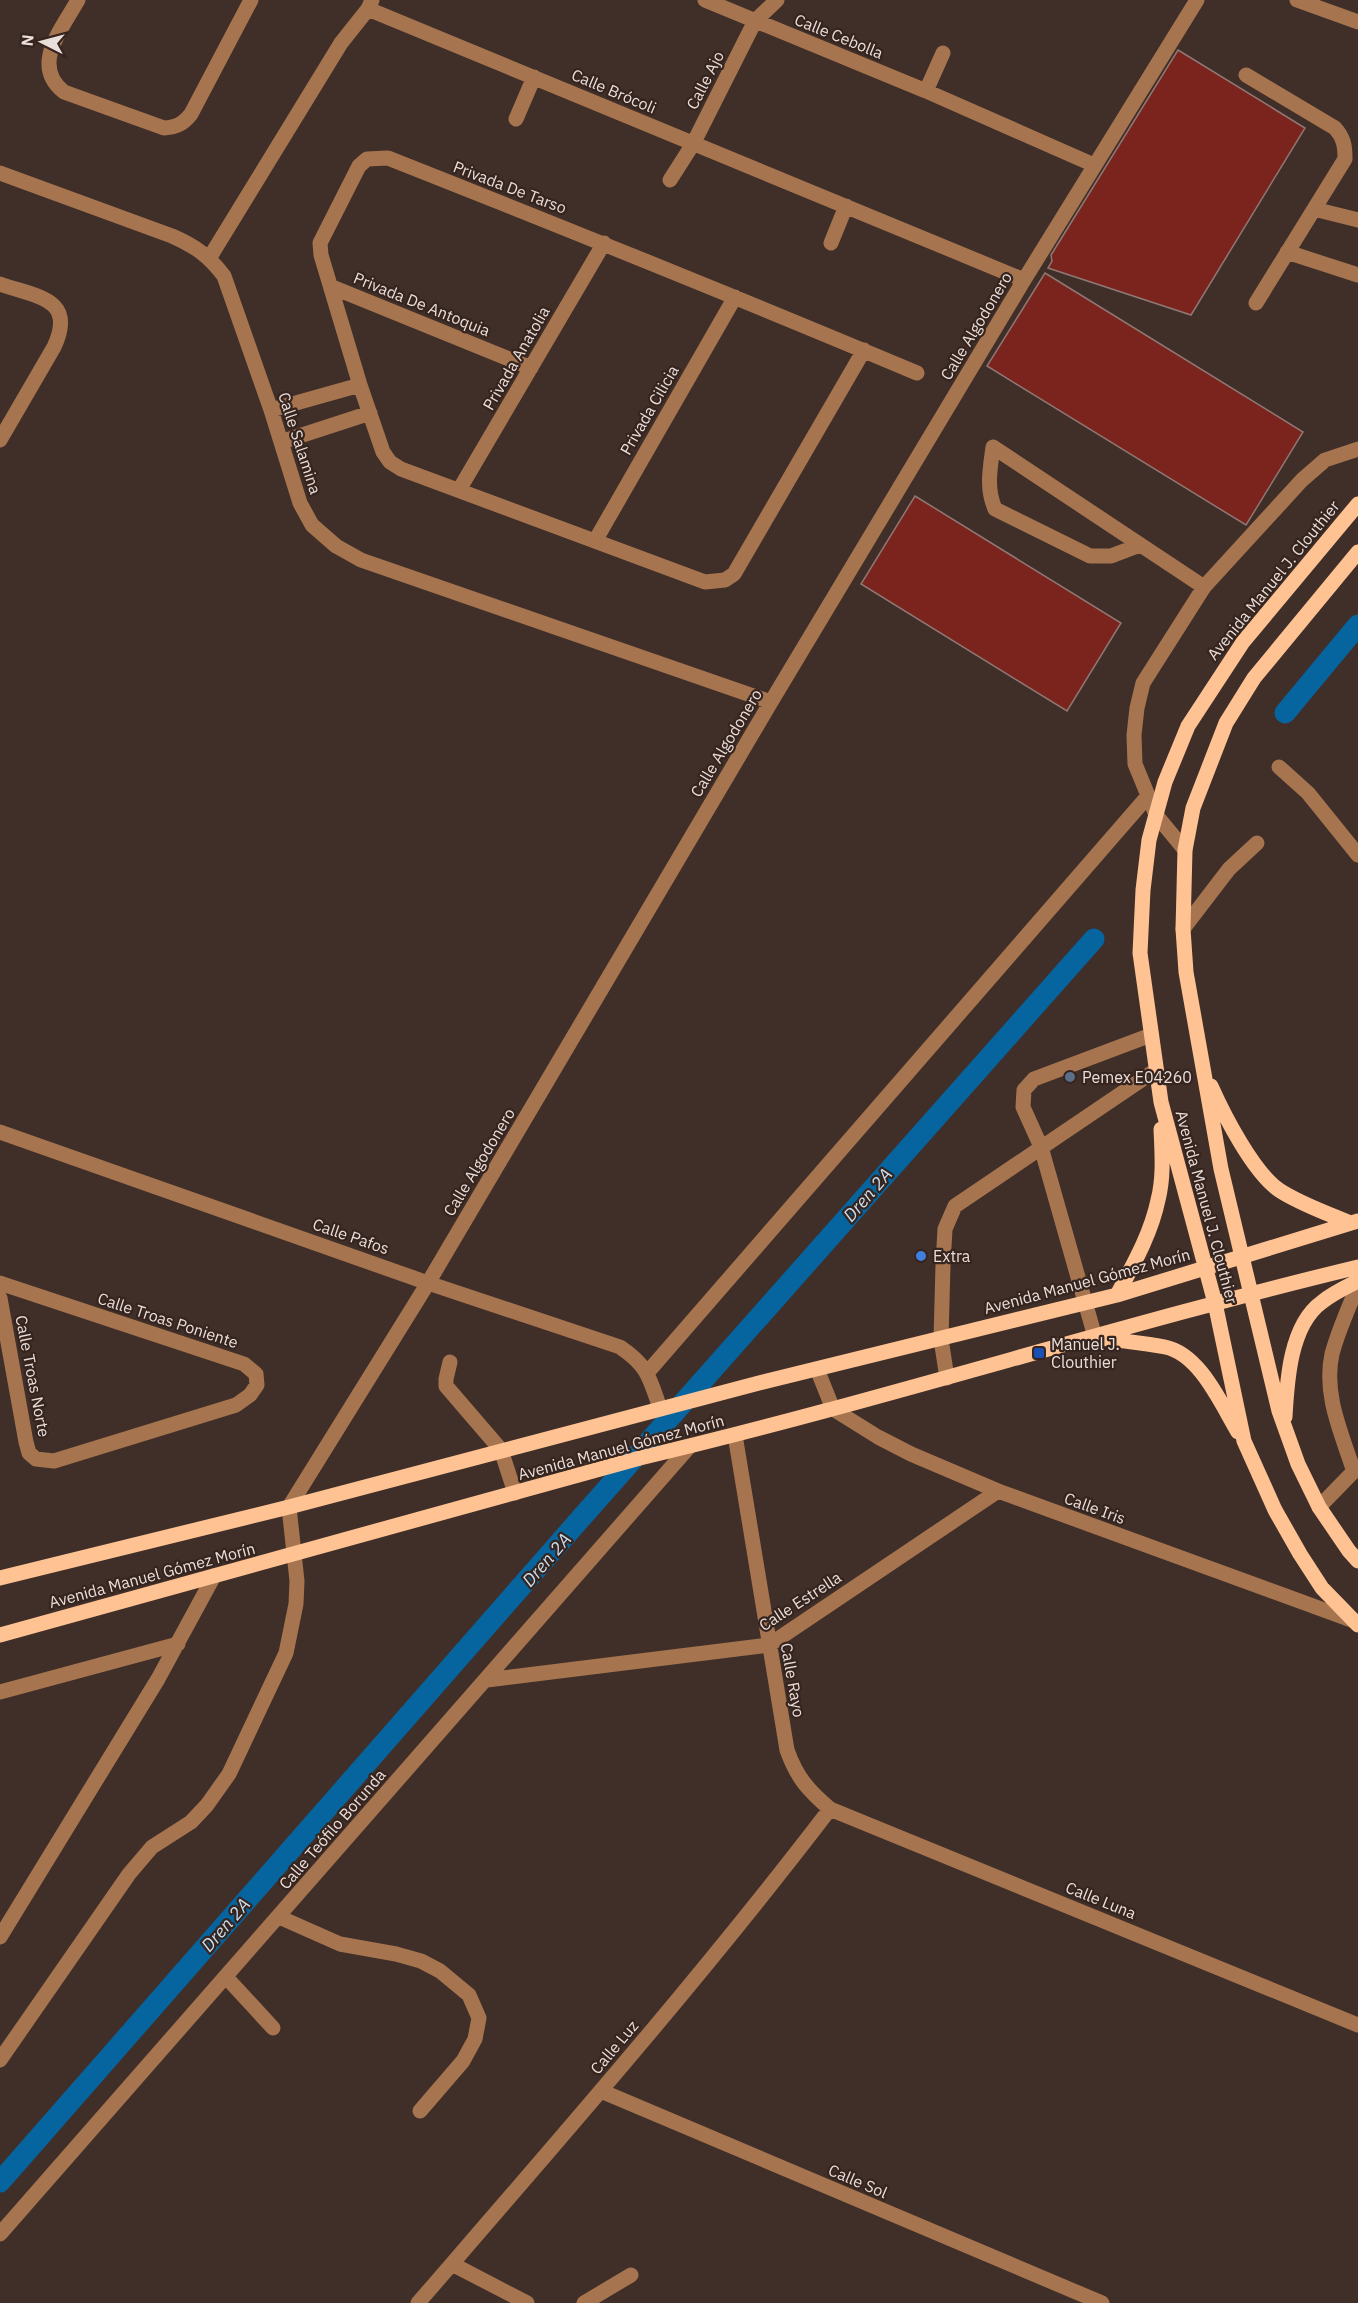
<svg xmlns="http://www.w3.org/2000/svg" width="1358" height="2303" font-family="'IBM Plex Sans',sans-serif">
  <rect width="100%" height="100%" fill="#402e28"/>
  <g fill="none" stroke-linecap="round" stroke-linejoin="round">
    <path stroke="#06649f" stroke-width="21" d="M 1285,713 L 1358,625
      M 0,2182 L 582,1517 L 1094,939"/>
  </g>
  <path fill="#7b241e" stroke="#8f7874" stroke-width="1.5" d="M 1178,50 L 1305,128 L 1191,315 L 1048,268 L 1052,261 L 1051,255 Z
    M 1045,273 L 1303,432 L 1246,525 L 987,366 Z
    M 915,496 L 1121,623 L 1067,711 L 861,584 Z"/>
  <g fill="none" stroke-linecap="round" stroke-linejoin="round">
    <path stroke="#a6754f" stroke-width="15" d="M 78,0 C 62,29 30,65 64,92 L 164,128 C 177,127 183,124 191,114 L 251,0
      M 705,0 L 926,91 L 1094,165
      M 1297,0 L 1358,22
      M 368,9 L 1024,280
      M 1246,75 L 1335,128 C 1344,138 1345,146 1345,159 L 1256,303
      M 926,91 L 943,53
      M 516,119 L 534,77
      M 0,173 L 172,236 C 195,246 209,256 224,276 L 271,410 L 300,503 L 312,525 L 336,546 L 361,560 L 771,702
      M 670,180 L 693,144 L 755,21 L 777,0
      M 1314,209 L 1358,220
      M 831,243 L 846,206
      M 1287,252 L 1358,275
      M 210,257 L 341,43 L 368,9 L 372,0
      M 0,284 C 36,297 77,298 54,347 L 0,440
      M 332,287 L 531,368
      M 864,350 L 734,574 L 725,580 L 705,582 L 401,469 L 390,462 L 383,452 L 360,385 L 321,255 L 320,243 L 359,166 L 367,159 L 388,158 C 565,228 741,299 917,373
      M 271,410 L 360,385
      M 281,442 L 370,413
      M 459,490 L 604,243
      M 595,541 L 735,297
      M 1140,545 L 1111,556 L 1090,556 L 995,509 C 986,488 990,470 993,447 L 1204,587
      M 1279,767 L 1308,793 L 1358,855
      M 1185,850 L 1156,815 L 1135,764 L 1134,735 L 1137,708 L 1143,683 L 1204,587 L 1302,480 L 1325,460 L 1358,449
      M 1183,929 L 1229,869 L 1257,843
      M 0,1132 L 428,1283 L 620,1347 C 648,1366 649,1377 660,1408
      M 0,1283 L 244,1364 L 256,1374 L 257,1385 L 250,1395 L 236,1405 L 54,1461 L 36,1459 L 29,1453 L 26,1442 L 0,1298
      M 1095,1337 L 1041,1147 L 1023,1107 L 1024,1090 L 1034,1079 L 1151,1035
      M 450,1362 L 446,1379 L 446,1386 L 501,1450 L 515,1493
      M 817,1369 L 833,1409 L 878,1437 L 911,1454 L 998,1491 L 1354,1621
      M 647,1373 L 1148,796
      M 947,1378 L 941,1339 L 943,1265 L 945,1229 L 955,1206 L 1156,1070
      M 735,1435 L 787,1750 C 797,1778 808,1790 830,1809 L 1358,2025
      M 1354,1472 C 1342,1434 1323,1395 1332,1354 C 1338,1331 1349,1307 1358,1285
      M 1319,1507 L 1358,1467
      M 487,1680 L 769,1645 L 998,1491
      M 0,1692 L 178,1644
      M 279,1917 L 340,1944 L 396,1954 L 421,1961 L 440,1971 L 469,1995 L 479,2018 L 475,2039 L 463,2061 L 420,2111
      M 0,1937 L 158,1679 L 214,1576
      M 226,1977 L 273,2028
      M 0,2060 L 129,1874 L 152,1847 L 191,1822 L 207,1805 L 229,1774 L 286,1653 L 296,1604 L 297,1581 L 289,1507 L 428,1283 L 771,702 L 1024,280 L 1197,0
      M 601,2091 L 1102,2303
      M 0,2234 L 689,1447
      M 452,2264 L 527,2303
      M 418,2303 C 558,2141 700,1979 830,1809
      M 584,2303 L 631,2275"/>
    <path stroke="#fec293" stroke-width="15" d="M 1358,504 L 1243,642 L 1188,726 L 1165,782 L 1149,840 L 1143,890 L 1140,953 L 1161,1102 L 1215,1303 L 1244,1441 L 1275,1510 L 1300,1554 L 1322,1588 L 1358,1625
      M 1358,552 L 1254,678 L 1226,723 L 1193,808 L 1185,850 L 1183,929 L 1186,972 L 1221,1169 L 1279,1411 L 1298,1464 L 1319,1507 L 1349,1551 L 1358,1561
      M 1211,1086 C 1224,1115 1253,1172 1279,1190 C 1300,1204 1327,1213 1350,1223
      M 1117,1295 C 1133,1265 1151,1234 1158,1200 C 1164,1177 1162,1153 1161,1129
      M 1101,1338 C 1122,1341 1144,1343 1165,1347 C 1200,1354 1221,1404 1238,1432
      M 1285,1417 C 1287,1381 1290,1325 1322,1302 C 1333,1293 1346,1287 1358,1281
      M 0,1578 L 289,1507 L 759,1383 L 1117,1295 L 1358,1221
      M 0,1635 L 640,1458 C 881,1401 1117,1325 1358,1267"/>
  </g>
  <circle fill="#5c6f8a" stroke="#36241e" stroke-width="2" cx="1070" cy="1077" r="6"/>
  <circle fill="#3f7fe0" stroke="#36241e" stroke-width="2" cx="921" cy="1256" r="6"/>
  <rect fill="#1a4fb4" stroke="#36241e" stroke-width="2" x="1033" y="1347" width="12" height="12" rx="3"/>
  <g text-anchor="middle" stroke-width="4.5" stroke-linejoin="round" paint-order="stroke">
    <g font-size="16" fill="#eadeda" stroke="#36241e">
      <text transform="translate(839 36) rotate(22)" y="6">Calle Cebolla</text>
      <text transform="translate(705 80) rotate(-63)" y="6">Calle Ajo</text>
      <text transform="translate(614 91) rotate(23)" y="6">Calle Brócoli</text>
      <text transform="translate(510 187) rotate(21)" y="6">Privada De Tarso</text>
      <text transform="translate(422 304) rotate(22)" y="6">Privada De Antoquia</text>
      <text transform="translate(976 326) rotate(-59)" y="6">Calle Algodonero</text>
      <text transform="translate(516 358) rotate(-60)" y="6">Privada Anatolia</text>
      <text transform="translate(649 410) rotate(-60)" y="6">Privada Cilicia</text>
      <text transform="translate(300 443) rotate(72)" y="6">Calle Salamina</text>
      <text transform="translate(1273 580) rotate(-51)" y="6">Avenida Manuel J. Clouthier</text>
      <text transform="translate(726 743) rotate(-59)" y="6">Calle Algodonero</text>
      <text transform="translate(479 1162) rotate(-59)" y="6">Calle Algodonero</text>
      <text transform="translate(1207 1207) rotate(75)" y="6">Avenida Manuel J. Clouthier</text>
      <text transform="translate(351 1236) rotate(19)" y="6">Calle Pafos</text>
      <text transform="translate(1087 1281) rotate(-15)" y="6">Avenida Manuel Gómez Morín</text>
      <text transform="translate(168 1320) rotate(18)" y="6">Calle Troas Poniente</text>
      <text transform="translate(33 1376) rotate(79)" y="6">Calle Troas Norte</text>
      <text transform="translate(621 1447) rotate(-15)" y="6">Avenida Manuel Gómez Morín</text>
      <text transform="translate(1095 1508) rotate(20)" y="6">Calle Iris</text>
      <text transform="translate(152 1575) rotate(-15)" y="6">Avenida Manuel Gómez Morín</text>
      <text transform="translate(800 1601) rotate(-33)" y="6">Calle Estrella</text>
      <text transform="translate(793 1680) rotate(80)" y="6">Calle Rayo</text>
      <text transform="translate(332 1829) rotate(-49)" y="6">Calle Teófilo Borunda</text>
      <text transform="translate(1101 1900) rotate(22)" y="6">Calle Luna</text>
      <text transform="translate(614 2047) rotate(-50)" y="6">Calle Luz</text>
      <text transform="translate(858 2181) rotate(23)" y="6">Calle Sol</text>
    </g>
    <g font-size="16" fill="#eadeda" stroke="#36241e" text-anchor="start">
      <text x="1082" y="1083">Pemex E04260</text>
      <text x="933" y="1262">Extra</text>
      <text x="1051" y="1350">Manuel J.<tspan x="1051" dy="18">Clouthier</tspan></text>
    </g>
    <g font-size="18" font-style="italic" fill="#cadded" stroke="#36241e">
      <text transform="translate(868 1195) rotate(-49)" y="6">Dren 2A</text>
      <text transform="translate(547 1560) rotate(-49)" y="6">Dren 2A</text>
      <text transform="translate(226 1925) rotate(-49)" y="6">Dren 2A</text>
    </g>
  </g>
  <g transform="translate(42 42) rotate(276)" stroke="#36241e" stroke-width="4.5" paint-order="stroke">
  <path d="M0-4.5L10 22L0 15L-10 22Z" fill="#eadeda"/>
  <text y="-9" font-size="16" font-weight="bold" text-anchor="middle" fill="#eadeda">N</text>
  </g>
</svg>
